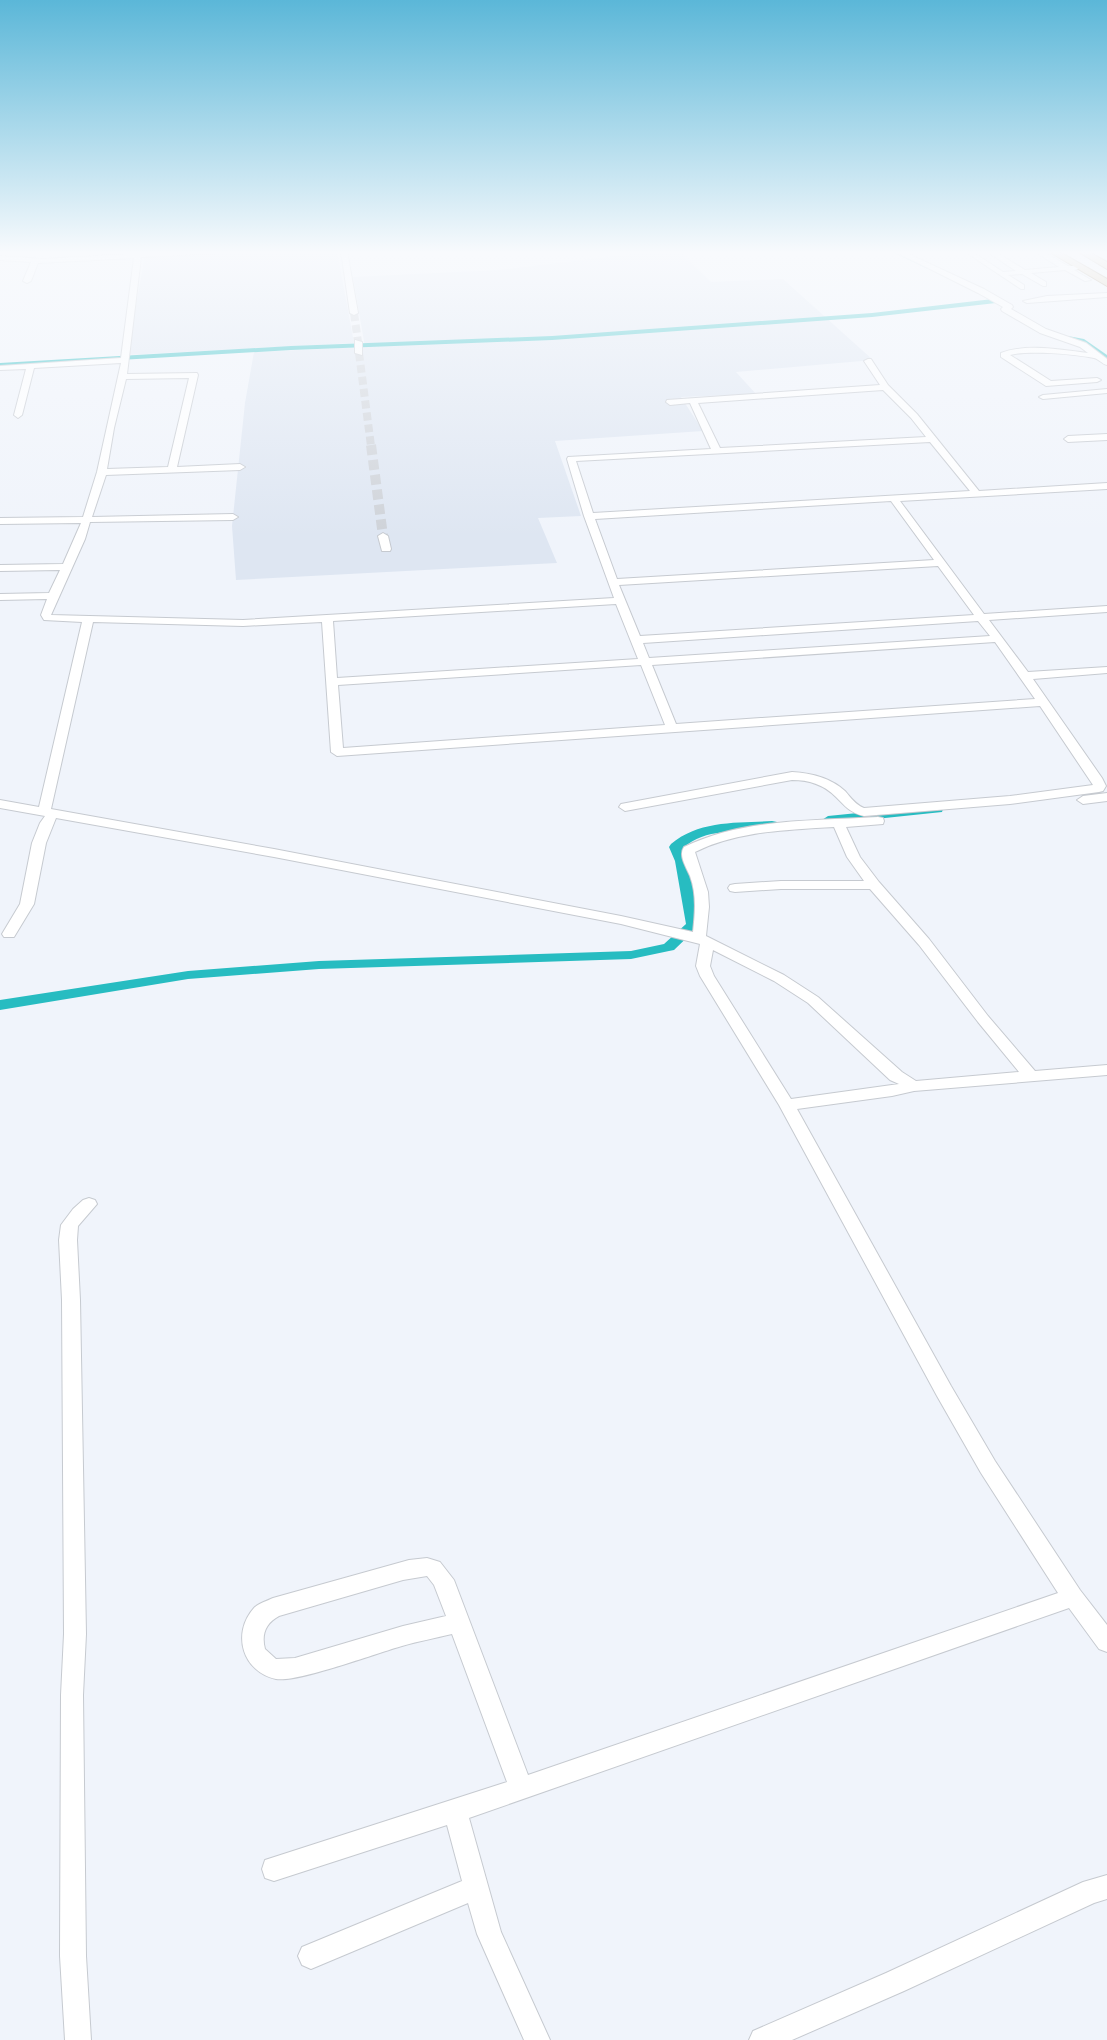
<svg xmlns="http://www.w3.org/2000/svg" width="1107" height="2040" font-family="Lato,sans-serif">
  <rect width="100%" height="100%" fill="#f0f4fb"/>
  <path fill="#dee6f2" d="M 223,251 L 337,251 L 354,343 L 127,355 L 145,255 Z
    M 657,251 L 679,251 L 711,282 L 783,279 L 873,360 L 736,372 L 756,394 L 681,397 L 703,431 L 555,441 L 581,516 L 538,518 L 557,563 L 236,580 L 232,526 L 245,403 L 254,352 L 365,347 L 353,277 L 499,270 Z"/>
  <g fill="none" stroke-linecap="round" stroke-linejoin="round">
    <path fill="#27bcc1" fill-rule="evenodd" d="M 890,251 L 898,251 L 933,268 L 928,269 Z
      M 993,299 L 996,299 L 996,303 L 872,317 L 552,340 L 291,350 L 0,367 L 0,363 L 291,346 L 552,336 L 872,313 Z
      M 1068,336 L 1084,339 L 1107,355 L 1107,360 L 1078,343 L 1068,340 Z
      M 937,805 L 943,809 L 942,812 L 828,824 L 822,820 L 828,816 Z
      M 772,821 L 777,822 L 778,825 L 777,828 C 744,836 710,824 683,848 L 689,861 L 700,925 L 674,950 L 669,951 L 631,959 L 319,969 L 188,979 L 0,1010 L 0,1000 L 188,971 L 319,961 L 631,951 L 664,944 L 686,924 L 675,861 L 669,847 L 671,844 C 699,820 737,823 772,821 Z"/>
    <path stroke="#ced2d8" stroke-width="8" stroke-dasharray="8 4" stroke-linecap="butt" d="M 354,313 L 358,342
      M 359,353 L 371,446"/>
    <path stroke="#ced2d8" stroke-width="10" stroke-dasharray="10 5" stroke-linecap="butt" d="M 371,445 L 383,536"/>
    <defs>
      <path id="minor" d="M 184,251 L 221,251 L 218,253 L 141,257 L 127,374 L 197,373 L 198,375 L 177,467 L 240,464 L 245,467 L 240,470 L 106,475 L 92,517 L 233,514 L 238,517 L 233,520 L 90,522 L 85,539 L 51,615 L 243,620 L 614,598 L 584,516 L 567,459 L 568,457 L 711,449 L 690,403 L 670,405 L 666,402 L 667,400 L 880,385 L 864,361 L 868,359 L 871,359 L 888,385 L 917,414 L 979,491 L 1107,483 L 1107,489 L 900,501 L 984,614 L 1107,606 L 1107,612 L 989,620 L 1028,672 L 1107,667 L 1107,673 L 1033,679 L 1102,778 L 1106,786 L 1103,791 L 1099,792 L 1010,804 L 864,816 C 850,813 845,806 836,797 C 823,784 809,780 792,780 L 625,811 L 619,807 L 621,804 L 792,772 C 811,773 831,778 845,791 C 851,798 856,805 864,808 L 1010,796 L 1093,785 L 1040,706 L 337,756 L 331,752 L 322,622 L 243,626 L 93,622 L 51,809 L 274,849 L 621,916 L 693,932 C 695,914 697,895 690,876 C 687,868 678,856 684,847 C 743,818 814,821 878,817 L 883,818 L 884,821 L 883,824 L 846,827 L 860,857 L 879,882 L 929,939 L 988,1016 L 1035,1071 L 1107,1065 L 1107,1075 L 914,1091 L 892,1096 L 797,1109 L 951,1386 L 995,1461 L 1080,1590 L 1107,1625 L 1107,1652 L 1099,1649 L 1069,1608 L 469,1818 L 501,1932 L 550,2040 L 524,2040 L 477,1934 L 468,1903 L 311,1969 L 302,1965 L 298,1956 L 302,1947 L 462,1881 L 447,1825 L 274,1881 L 265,1878 L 262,1869 L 265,1860 L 507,1782 L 452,1634 C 436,1638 419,1641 402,1646 C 377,1653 296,1683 276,1679 C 243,1672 231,1634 254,1608 C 259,1603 267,1601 273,1598 L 409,1560 L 427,1558 L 440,1562 L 454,1580 L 528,1775 L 1058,1593 L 981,1473 L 937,1396 L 779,1105 L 700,976 L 696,966 L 700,944 L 621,924 L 274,857 L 56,818 L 46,843 L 34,904 L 14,937 L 4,937 L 2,934 L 20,904 L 32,843 L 40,823 L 45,816 L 0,808 L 0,800 L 39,807 L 82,622 L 44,620 L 41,615 L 47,599 L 0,600 L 0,594 L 49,593 L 60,570 L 0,571 L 0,565 L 63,564 L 81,523 L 0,524 L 0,518 L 83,517 L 97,472 L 121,363 L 34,368 L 22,415 L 18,418 L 14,415 L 26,369 L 0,370 L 0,366 L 121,358 L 134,258 L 38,263 L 31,281 L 27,283 L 23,281 L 31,262 L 0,260 L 0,256 L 43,259 ZM 189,378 L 168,467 L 107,469 L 114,428 L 126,379 ZM 883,390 L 911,418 L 926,437 L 720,448 L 698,403 ZM 930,442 L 970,491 L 593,513 L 576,461 ZM 891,501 L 934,560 L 617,579 L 595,519 ZM 938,566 L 974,615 L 640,636 L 619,585 ZM 616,604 L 638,659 L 337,678 L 333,621 ZM 978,621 L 990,636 L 649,658 L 643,643 ZM 995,642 L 1035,699 L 676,724 L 652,665 ZM 641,665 L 665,725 L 343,748 L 338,685 ZM 834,827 L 847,857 L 864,881 L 781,881 L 735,884 L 730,885 L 728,888 L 730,891 L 735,892 L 781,889 L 870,889 L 919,945 L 978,1022 L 1019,1072 L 916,1081 L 902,1072 L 818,997 L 784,975 L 706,936 L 709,907 L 708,892 L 695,852 C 737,831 787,830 834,827 ZM 713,950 L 774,981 L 808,1003 L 890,1080 L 899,1084 L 791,1099 L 714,976 L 710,966 ZM 427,1576 L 434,1585 L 446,1616 L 403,1626 L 295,1658 L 276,1659 L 265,1649 C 261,1634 266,1623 279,1616 L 403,1580 Z
        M 341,251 L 347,251 L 358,313 L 354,315 L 350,313 Z
        M 894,251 L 902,251 L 984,289 L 1012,305 L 1013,307 L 1011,309 L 1046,329 L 1086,343 L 1107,359 L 1107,365 C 1102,364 1099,359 1094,358 C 1075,354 1028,350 1010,355 L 1051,381 L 1097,378 L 1101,380 L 1097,382 L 1046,386 L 1001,357 L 1001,353 C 1028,343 1061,350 1088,353 L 1080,347 L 1040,333 L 1002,311 L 1001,309 L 1003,307 L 978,293 Z
        M 964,251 L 971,251 L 1003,272 L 1016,271 L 986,251 L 994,251 L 1025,270 L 1059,267 L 1034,251 L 1042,251 L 1068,266 L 1082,266 L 1082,268 L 1074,270 L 1091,280 L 1085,281 L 1065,270 L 1031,273 L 1046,282 L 1046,286 L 1043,286 L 1022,274 L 1008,275 L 1024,285 L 1024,289 L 1021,289 Z
        M 1107,293 L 1107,297 L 1027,303 L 1023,301 L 1047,296 Z
        M 355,340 L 362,342 L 362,355 L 355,353 Z
        M 1107,389 L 1107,393 L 1043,399 L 1039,397 L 1043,395 Z
        M 1107,434 L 1107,440 L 1068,442 L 1064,439 L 1068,436 Z
        M 383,533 L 388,536 L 391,549 L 390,551 L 382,551 L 378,536 Z
        M 1107,793 L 1107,801 L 1083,804 L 1077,800 L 1083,796 Z
        M 89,1198 L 95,1200 L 97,1204 L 78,1226 L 77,1240 L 80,1300 L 86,1634 L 83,1695 L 86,1956 L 91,2040 L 65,2040 L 60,1956 L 61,1695 L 64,1634 L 62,1300 L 59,1240 L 61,1225 L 73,1209 L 83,1200 Z
        M 1107,1875 L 1107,1899 L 1094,1903 L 904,1991 L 792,2040 L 749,2040 L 753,2031 L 886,1973 L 1083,1882 Z"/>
      <path id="major" d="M 1048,251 L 1058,251 L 1107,279 L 1107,286 Z
        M 1077,251 L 1087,251 L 1107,262 L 1107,269 Z"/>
    </defs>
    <use href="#minor" stroke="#c6cad0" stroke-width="2"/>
    <use href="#major" stroke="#795d30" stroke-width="2"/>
    <use href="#minor" fill="#fff" fill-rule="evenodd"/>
    <use href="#major" fill="#d0b68c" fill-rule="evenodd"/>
  </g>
  <linearGradient id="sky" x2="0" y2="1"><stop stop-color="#5bb7d8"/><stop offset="0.47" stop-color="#f8fafd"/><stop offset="1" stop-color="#f8fafd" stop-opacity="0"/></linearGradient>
  <rect width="1107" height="537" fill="url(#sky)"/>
</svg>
